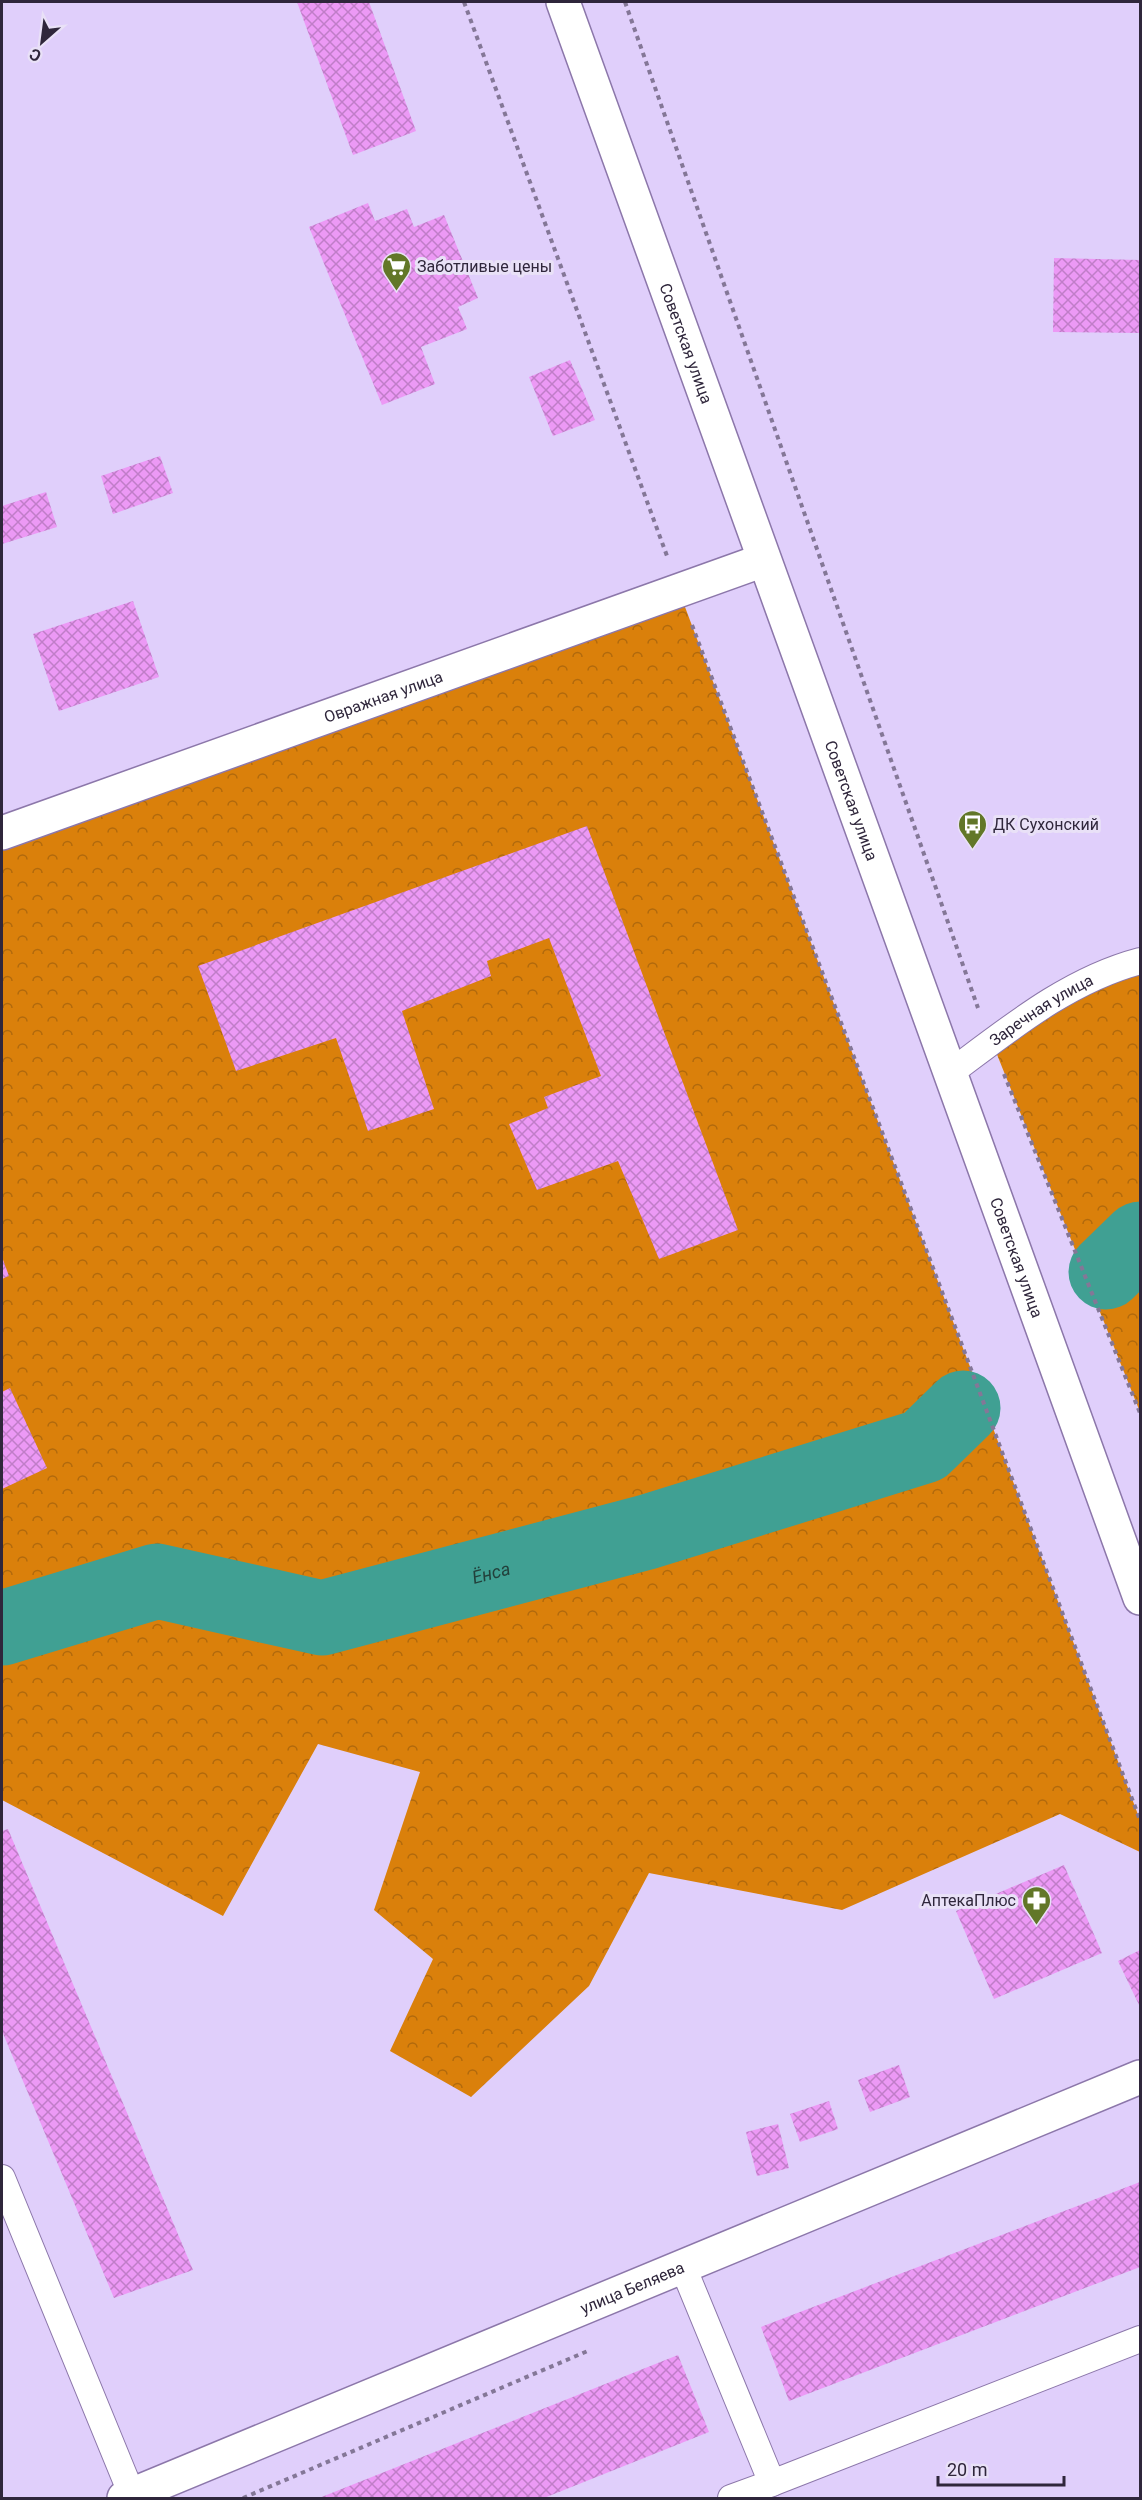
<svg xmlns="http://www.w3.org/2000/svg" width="1142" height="2500" font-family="Roboto,sans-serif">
  <defs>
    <pattern id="forest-crowns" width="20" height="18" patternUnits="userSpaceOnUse" patternTransform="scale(1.5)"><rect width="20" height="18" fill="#da800b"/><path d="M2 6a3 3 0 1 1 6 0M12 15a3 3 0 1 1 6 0" fill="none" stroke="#b1690c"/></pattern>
    <pattern id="building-cross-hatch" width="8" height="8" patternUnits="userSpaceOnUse" patternTransform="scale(1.5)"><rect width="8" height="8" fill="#ec99f5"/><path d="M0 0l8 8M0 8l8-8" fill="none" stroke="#c07dc8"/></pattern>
  </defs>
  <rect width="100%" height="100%" fill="#e0cffb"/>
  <path fill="url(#forest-crowns)" d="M 679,591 L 1140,1820 L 1140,1852 L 1060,1814 L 842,1910 L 649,1873 L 589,1986 L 471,2097 L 390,2051 L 433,1959 L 374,1910 L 420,1772 L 318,1744 L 223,1916 L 2,1800 L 2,833 Z
    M 1140,961 L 1140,1412 L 992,1042 Z"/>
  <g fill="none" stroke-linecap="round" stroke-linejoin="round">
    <g stroke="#40a093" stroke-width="75">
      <path d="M 1106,1272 L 1140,1239"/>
      <path id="s1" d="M 2,1628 L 157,1581 L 322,1618 L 647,1532 L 924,1446 L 963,1408"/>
    </g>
  </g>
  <path fill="url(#building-cross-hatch)" d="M 297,2 L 369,2 L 416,131 L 353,155 Z
    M 368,203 L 375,221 L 407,209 L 414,227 L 444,215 L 478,298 L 458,307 L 467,329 L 421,347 L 435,384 L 382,405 L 309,227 Z
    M 1054,258 L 1140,260 L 1140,333 L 1053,332 Z
    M 570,360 L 595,420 L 553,436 L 529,377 Z
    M 160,456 L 173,493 L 113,514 L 101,476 Z
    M 46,492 L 57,527 L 2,544 L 2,506 Z
    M 133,601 L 159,677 L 59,711 L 33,634 Z
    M 587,826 L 738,1230 L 659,1259 L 618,1161 L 537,1190 L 509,1124 L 548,1108 L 544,1097 L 601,1076 L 549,938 L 487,961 L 491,976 L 402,1011 L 434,1109 L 368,1131 L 336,1038 L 236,1071 L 198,966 Z
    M 2,1257 L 9,1276 L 2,1279 Z
    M 10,1388 L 47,1468 L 2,1489 L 2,1392 Z
    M 8,1829 L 193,2270 L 114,2298 L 2,2031 L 2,1831 Z
    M 1064,1865 L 1102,1953 L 994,1999 L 956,1911 Z
    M 1140,1950 L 1140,2007 L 1118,1961 Z
    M 899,2065 L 910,2097 L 870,2112 L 858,2080 Z
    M 829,2101 L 838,2129 L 800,2142 L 790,2114 Z
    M 778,2124 L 789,2168 L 757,2176 L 746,2132 Z
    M 1140,2182 L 1140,2267 L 789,2401 L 761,2327 Z
    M 678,2355 L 709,2432 L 544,2498 L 319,2498 Z"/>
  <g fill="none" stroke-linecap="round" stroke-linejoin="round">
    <defs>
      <g id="service">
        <path id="s2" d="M 950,1073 C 1009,1029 1068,980 1140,961"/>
        <path d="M 2,2178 L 132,2495"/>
        <path d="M 683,2267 L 772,2483 L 1140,2339"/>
        <path d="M 731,2498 L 772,2483"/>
      </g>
      <g id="minor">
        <path id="s3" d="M 124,2498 L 1140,2077"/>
      </g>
      <g id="tertiary">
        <path id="s4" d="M 2,833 L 764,560"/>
      </g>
      <g id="secondary">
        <path id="s5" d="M 563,2 L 1140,1598"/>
      </g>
    </defs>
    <use href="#service" stroke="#8c77aa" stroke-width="28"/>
    <use href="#minor" stroke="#8c77aa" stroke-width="36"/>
    <use href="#tertiary" stroke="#8c77aa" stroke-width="36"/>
    <use href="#secondary" stroke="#8c77aa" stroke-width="36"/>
    <path stroke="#847797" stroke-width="4" stroke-dasharray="4.5 4.5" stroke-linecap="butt" d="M 464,2 L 667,556
      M 625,2 L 978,1008
      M 692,625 L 1140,1820
      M 1004,1074 L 1140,1413
      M 243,2498 L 590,2350"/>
    <use href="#service" stroke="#fff" stroke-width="26"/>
    <use href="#minor" stroke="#fff" stroke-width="33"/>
    <use href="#tertiary" stroke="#fff" stroke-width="33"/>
    <use href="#secondary" stroke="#fff" stroke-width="33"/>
  </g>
  <defs>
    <symbol id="supermarket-pin" viewBox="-11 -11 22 30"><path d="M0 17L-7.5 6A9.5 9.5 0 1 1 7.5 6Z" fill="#627728" stroke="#e9e1f7"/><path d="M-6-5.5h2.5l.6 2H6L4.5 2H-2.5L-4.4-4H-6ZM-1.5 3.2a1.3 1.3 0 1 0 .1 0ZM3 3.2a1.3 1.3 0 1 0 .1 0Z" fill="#fff"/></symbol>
    <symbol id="bus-pin" viewBox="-11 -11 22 30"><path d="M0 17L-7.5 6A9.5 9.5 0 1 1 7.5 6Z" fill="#627728" stroke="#e9e1f7"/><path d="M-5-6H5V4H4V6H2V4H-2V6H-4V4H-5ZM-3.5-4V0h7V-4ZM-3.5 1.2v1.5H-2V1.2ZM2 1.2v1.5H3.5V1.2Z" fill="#fff"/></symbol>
    <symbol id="pharmacy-pin" viewBox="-11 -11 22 30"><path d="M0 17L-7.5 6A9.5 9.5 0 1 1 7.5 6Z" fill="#627728" stroke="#e9e1f7"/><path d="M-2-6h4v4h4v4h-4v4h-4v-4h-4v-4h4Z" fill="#fff"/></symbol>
  </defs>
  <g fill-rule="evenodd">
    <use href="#supermarket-pin" x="380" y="250" width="33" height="45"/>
    <use href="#bus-pin" x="956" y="808" width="33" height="45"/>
    <use href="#pharmacy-pin" x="1020" y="1884" width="33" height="45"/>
  </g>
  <g text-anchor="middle" stroke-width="6" stroke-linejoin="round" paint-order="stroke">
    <g font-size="16" fill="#2f263b" stroke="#e9e1f7" text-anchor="start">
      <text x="417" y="272">Заботливые цены</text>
      <text x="993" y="830">ДК Сухонский</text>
      <text x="1016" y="1906" text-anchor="end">АптекаПлюс</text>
    </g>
    <g font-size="16" fill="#2f263b" stroke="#e9e1f7">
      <text dy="6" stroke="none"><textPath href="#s5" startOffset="363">Советская улица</textPath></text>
      <text dy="6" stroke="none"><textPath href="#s4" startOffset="405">Овражная улица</textPath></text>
      <text dy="6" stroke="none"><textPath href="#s5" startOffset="849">Советская улица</textPath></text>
      <text dy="6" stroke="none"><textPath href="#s2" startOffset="111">Заречная улица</textPath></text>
      <text dy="6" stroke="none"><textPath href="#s5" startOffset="1335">Советская улица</textPath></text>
      <text dy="6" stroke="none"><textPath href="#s3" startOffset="550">улица Беляева</textPath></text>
    </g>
    <g font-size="18" font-style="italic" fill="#22403b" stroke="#e9e1f7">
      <text dy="6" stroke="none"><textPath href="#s1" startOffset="506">Ёнса</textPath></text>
    </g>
  </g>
  <rect width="1142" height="2500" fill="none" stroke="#2f263b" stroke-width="6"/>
  <g transform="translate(42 42) rotate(208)" stroke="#e9e1f7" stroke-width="4.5" paint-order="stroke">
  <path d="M0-4.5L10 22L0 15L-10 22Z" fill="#2f263b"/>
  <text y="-9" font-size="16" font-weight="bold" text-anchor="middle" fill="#2f263b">С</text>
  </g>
  <path d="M938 2476v9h126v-9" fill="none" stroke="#2f263b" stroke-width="3"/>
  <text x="947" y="2476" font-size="18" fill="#2f263b" stroke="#e9e1f7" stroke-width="4.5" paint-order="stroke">20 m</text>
</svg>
